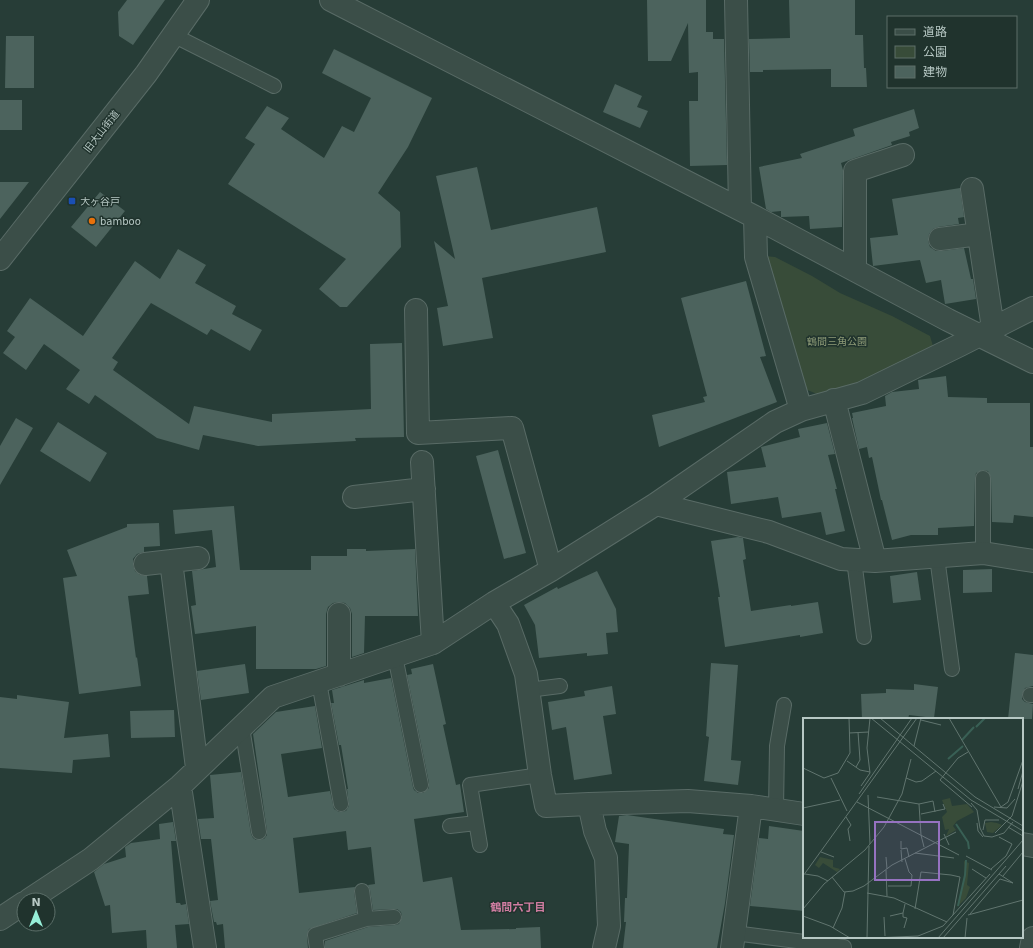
<svg xmlns="http://www.w3.org/2000/svg" width="1033" height="948" font-family="'DejaVu Sans','Noto Sans JP',sans-serif">
  <rect width="100%" height="100%" fill="#273d37"/>
  <path fill="#384c39" d="M 764,256 L 775,257 L 812,276 L 840,293 L 892,316 L 930,336 L 933,346 L 859,383 L 817,394 L 805,389 Z"/>
  <path fill="#4c635d" d="M 127,0 L 165,0 L 133,45 L 119,36 L 118,12 Z
    M 647,0 L 706,0 L 706,32 L 713,32 L 713,39 L 724,39 L 727,165 L 690,166 L 689,101 L 698,101 L 698,72 L 689,73 L 688,23 L 671,61 L 648,61 Z
    M 789,0 L 855,0 L 855,35 L 863,35 L 864,68 L 866,68 L 867,87 L 831,87 L 831,69 L 763,70 L 763,72 L 750,72 L 749,39 L 790,38 Z
    M 6,36 L 34,36 L 34,88 L 5,88 Z
    M 334,49 L 432,98 L 408,147 L 378,193 L 400,212 L 401,247 L 347,307 L 340,307 L 319,289 L 346,259 L 228,184 L 255,144 L 245,138 L 267,106 L 289,118 L 281,129 L 324,158 L 342,126 L 354,132 L 371,98 L 322,73 Z
    M 615,84 L 642,96 L 637,107 L 648,111 L 640,128 L 603,112 Z
    M 0,100 L 22,100 L 22,130 L 0,130 Z
    M 914,109 L 919,128 L 909,132 L 910,136 L 891,142 L 892,145 L 841,163 L 843,170 L 842,227 L 810,229 L 809,216 L 782,217 L 781,217 L 781,211 L 771,212 L 766,209 L 759,167 L 802,158 L 800,154 L 855,136 L 853,129 Z
    M 477,167 L 491,230 L 597,207 L 606,252 L 482,278 L 493,338 L 443,346 L 437,308 L 448,306 L 434,241 L 455,259 L 436,176 Z
    M 0,182 L 29,182 L 0,219 Z
    M 960,188 L 964,217 L 958,218 L 959,224 L 938,227 L 933,229 L 929,234 L 928,241 L 930,247 L 936,251 L 942,251 L 964,248 L 971,279 L 973,279 L 976,299 L 945,304 L 941,280 L 926,283 L 920,260 L 873,266 L 870,238 L 898,235 L 892,199 Z
    M 100,192 L 125,211 L 96,247 L 71,227 Z
    M 178,249 L 206,265 L 195,283 L 236,306 L 232,314 L 262,330 L 250,351 L 211,329 L 207,335 L 151,303 L 112,358 L 118,362 L 113,370 L 189,424 L 194,406 L 272,422 L 272,414 L 371,409 L 370,344 L 402,343 L 404,437 L 355,438 L 356,441 L 258,446 L 203,435 L 199,450 L 157,438 L 95,395 L 89,404 L 66,389 L 80,370 L 44,344 L 26,370 L 3,353 L 15,337 L 7,331 L 30,298 L 83,336 L 135,261 L 160,279 Z
    M 746,281 L 766,356 L 760,357 L 777,402 L 659,447 L 652,415 L 705,402 L 703,397 L 707,396 L 681,298 Z
    M 946,376 L 948,397 L 987,398 L 987,403 L 1030,403 L 1030,447 L 1033,447 L 1033,517 L 1014,515 L 1013,523 L 992,522 L 991,478 L 988,471 L 983,470 L 976,473 L 975,478 L 974,526 L 938,528 L 938,535 L 911,535 L 892,540 L 882,500 L 881,500 L 872,457 L 869,458 L 867,447 L 859,449 L 852,418 L 853,418 L 852,413 L 886,406 L 885,396 L 892,392 L 919,389 L 918,380 Z
    M 16,418 L 33,428 L 0,485 L 0,446 Z
    M 58,422 L 107,453 L 90,482 L 40,451 Z
    M 827,423 L 835,454 L 828,455 L 837,489 L 835,489 L 845,531 L 826,535 L 821,512 L 782,518 L 778,497 L 731,504 L 727,472 L 766,467 L 761,447 L 800,437 L 798,429 Z
    M 498,450 L 526,553 L 504,559 L 476,456 Z
    M 234,506 L 240,570 L 311,570 L 311,556 L 347,556 L 347,549 L 366,549 L 366,551 L 415,549 L 418,616 L 365,616 L 364,653 L 352,657 L 352,614 L 350,608 L 345,603 L 339,602 L 333,603 L 328,607 L 326,614 L 326,666 L 316,669 L 256,669 L 256,626 L 195,634 L 191,606 L 196,605 L 192,571 L 216,567 L 212,530 L 175,534 L 173,510 Z
    M 159,523 L 160,546 L 144,547 L 144,552 L 137,554 L 133,559 L 133,565 L 135,571 L 140,575 L 147,576 L 149,594 L 128,596 L 136,658 L 137,657 L 141,686 L 79,694 L 63,578 L 77,576 L 67,550 L 127,527 L 127,524 Z
    M 738,537 L 743,538 L 746,559 L 743,560 L 751,611 L 791,605 L 791,606 L 818,602 L 823,633 L 800,637 L 800,635 L 725,647 L 718,597 L 720,597 L 711,541 Z
    M 992,569 L 992,592 L 963,593 L 963,570 Z
    M 597,571 L 616,609 L 618,632 L 606,633 L 608,654 L 587,656 L 587,653 L 539,658 L 535,625 L 524,605 L 557,587 L 558,589 Z
    M 917,572 L 921,600 L 893,603 L 890,576 Z
    M 1015,653 L 1033,655 L 1033,686 L 1025,688 L 1022,695 L 1022,699 L 1025,702 L 1033,704 L 1032,719 L 1008,719 Z
    M 711,663 L 738,665 L 731,760 L 741,761 L 738,785 L 704,781 L 709,737 L 706,736 Z
    M 245,664 L 249,693 L 201,700 L 197,671 Z
    M 433,664 L 446,724 L 443,725 L 456,785 L 460,784 L 464,812 L 414,819 L 423,882 L 452,877 L 461,930 L 516,929 L 516,928 L 540,927 L 541,948 L 325,948 L 325,941 L 368,927 L 395,925 L 399,924 L 402,917 L 401,912 L 397,909 L 373,910 L 370,890 L 368,885 L 375,884 L 371,847 L 348,850 L 346,831 L 293,838 L 299,893 L 355,887 L 354,892 L 357,913 L 309,929 L 307,936 L 308,948 L 225,948 L 223,924 L 217,925 L 216,922 L 214,922 L 210,901 L 218,900 L 211,839 L 201,839 L 198,819 L 214,818 L 210,775 L 241,772 L 251,834 L 253,838 L 256,840 L 264,839 L 267,835 L 267,831 L 253,734 L 276,712 L 315,706 L 322,748 L 281,754 L 288,797 L 330,791 L 334,809 L 339,812 L 346,811 L 349,806 L 347,789 L 348,789 L 341,745 L 339,745 L 331,703 L 334,703 L 332,690 L 364,680 L 364,683 L 391,678 L 413,787 L 414,790 L 418,793 L 423,793 L 429,788 L 429,783 L 407,675 L 412,674 L 411,669 Z
    M 914,684 L 938,687 L 934,718 L 909,715 L 908,719 L 862,719 L 861,694 L 886,693 L 886,689 L 914,690 Z
    M 612,686 L 616,714 L 603,716 L 612,774 L 574,780 L 566,727 L 552,730 L 548,702 L 585,696 L 584,691 Z
    M 17,695 L 69,702 L 64,738 L 108,734 L 110,757 L 73,760 L 72,773 L 0,768 L 0,697 L 17,699 Z
    M 174,710 L 175,737 L 131,738 L 130,711 Z
    M 627,815 L 724,829 L 723,834 L 734,835 L 725,903 L 717,948 L 623,948 L 626,922 L 624,922 L 625,898 L 627,898 L 629,844 L 615,842 L 619,816 Z
    M 173,822 L 176,841 L 171,841 L 176,903 L 180,903 L 181,905 L 186,904 L 189,924 L 175,925 L 177,948 L 147,948 L 146,930 L 112,933 L 110,905 L 105,906 L 94,872 L 104,864 L 126,857 L 125,847 L 131,843 L 160,839 L 159,824 Z
    M 769,826 L 804,831 L 804,911 L 750,906 L 759,838 L 768,839 Z"/>
  <g fill="none" stroke-linecap="round" stroke-linejoin="round">
    <defs>
      <path id="service" d="M 173,35 L 274,86
        M 983,478 L 983,553
        M 937,557 L 952,669
        M 854,560 L 864,637
        M 395,656 L 421,785
        M 319,682 L 341,804
        M 528,690 L 560,686
        M 1030,695 L 1033,695
        M 242,727 L 259,832
        M 776,810 L 777,746 L 784,705
        M 450,826 L 476,823
        M 480,845 L 470,785 L 540,775
        M 362,891 L 366,919
        M 734,933 L 844,947
        M 317,948 L 315,935 L 366,919 L 394,917"/>
      <path id="minor" d="M 331,0 L 755,217 L 948,320 L 1033,362
        M 736,0 L 740,209
        M 972,189 L 993,328
        M 755,217 L 756,257 L 801,410
        M 940,239 L 979,234
        M 855,270 L 855,171 L 903,155
        M 416,310 L 418,433 L 512,428 L 551,570
        M 834,400 L 875,561
        M 422,462 L 433,643
        M 354,497 L 424,489
        M 656,504 L 769,532 L 841,559 L 875,561 L 983,553 L 1033,561
        M 171,561 L 197,768
        M 145,564 L 198,558
        M 494,603 L 508,624 L 526,674 L 540,775 L 546,806 L 589,804 L 595,831 L 606,858 L 609,926 L 604,948
        M 339,614 L 339,675
        M 180,786 L 205,948
        M 589,804 L 688,801 L 751,806
        M 1022,844 L 1033,846
        M 29,900 L 91,859 L 180,786 L 273,697 L 433,643 L 494,603 L 551,570 L 656,504 L 775,422 L 801,410 L 862,393 L 960,345 L 1033,308
        M 0,919 L 24,903
        M 732,948 L 751,806 L 804,814
        M 1031,948 L 1033,938"/>
      <path id="tertiary" d="M 0,259 L 146,74 L 198,0"/>
    </defs>
    <use href="#service" stroke="#596b66" stroke-width="16"/>
    <use href="#minor" stroke="#596b66" stroke-width="24"/>
    <use href="#tertiary" stroke="#596b66" stroke-width="24"/>
    <use href="#service" stroke="#3b4e48" stroke-width="14"/>
    <use href="#minor" stroke="#3b4e48" stroke-width="22"/>
    <use href="#tertiary" stroke="#3b4e48" stroke-width="22"/>
  </g>
  <rect fill="#1a4fb4" stroke="#20332d" stroke-width="1.5" x="68" y="197" width="8" height="8" rx="2"/>
  <circle fill="#e8710a" stroke="#20332d" stroke-width="1.5" cx="92" cy="221" r="4"/>
  <g text-anchor="middle" stroke-width="3" stroke-linejoin="round" paint-order="stroke">
    <g font-size="10" fill="#b7c8c4" stroke="#20332d">
      <text transform="translate(101 131) rotate(-52)" y="4">旧大山街道</text>
    </g>
    <g font-size="10" fill="#b7c8c4" stroke="#20332d" text-anchor="start">
      <text x="80" y="205">大ヶ谷戸</text>
      <text x="100" y="225">bamboo</text>
    </g>
    <g font-size="10" fill="#8f9c78" stroke="#20332d">
      <text x="837" y="345">鶴間三角公園</text>
    </g>
    <g font-size="11" font-weight="bold" fill="#d17da2" stroke="#20332d">
      <text x="518" y="911">鶴間六丁目</text>
    </g>
  </g>
  <g transform="translate(803 718)">
    <rect width="220" height="220" fill="#273d37"/>
    <path d="M 147,80 L 149,88 L 164,86 L 171,94 L 154,103 L 150,108 L 153,112 L 143,118 L 146,111 L 142,112 L 139,99 L 144,94 L 139,82 ZM 188,104 L 194,105 L 199,107 L 190,115 L 184,114 L 182,105 ZM 17,139 L 30,142 L 30,149 L 37,151 L 34,154 L 20,145 L 16,150 L 12,147 ZM 161,143 L 166,145 L 164,167 L 167,169 L 163,180 L 154,189 L 162,157 Z" fill="#384c39"/>
    <path fill="none" stroke="#396055" stroke-width="2" d="M 173,9 L 182,0M 159,22 L 171,9M 145,41 L 160,28M 153,106 L 165,124 L 166,131M 155,188 L 162,157 L 163,142"/>
    <path fill="none" stroke="#61756f" stroke-width="1" d="M 68,0 L 168,82 L 220,113M 77,0 L 172,79 L 220,108M 146,0 L 198,89 L 205,84 L 220,42M 118,2 L 138,7M 46,15 L 66,14M 111,28 L 118,0M 165,34 L 155,40 L 137,62 L 169,89M 44,43 L 57,52 L 67,54M 53,49 L 57,42 L 55,14M 0,50 L 21,60 L 35,55 L 47,35 L 46,0M 28,60 L 44,93M 103,60 L 113,64 L 119,63 L 133,53M 58,68 L 67,55 L 64,30 L 67,0M 215,71 L 220,53M 56,76 L 109,0M 65,77 L 67,126M 74,79 L 116,86 L 130,83 L 132,94M 54,84 L 156,137M 168,85 L 174,92 L 177,110 L 181,118 L 189,119 L 201,115 L 210,104M 116,86 L 118,117M 220,87 L 220,104M 191,89 L 204,90 L 212,81M 0,90 L 37,82M 118,96 L 142,91 L 140,86M 43,99 L 48,107 L 45,111 L 47,123M 174,105 L 175,113 L 180,119M 205,109 L 220,118M 180,112 L 182,102 L 196,102M 192,115 L 209,98 L 220,63M 141,116 L 146,127M 118,117 L 121,129M 98,123 L 98,131 L 104,130 L 106,139M 98,132 L 99,144M 18,134 L 31,139M 112,135 L 151,140M 163,138 L 189,152M 83,139 L 84,151M 169,151 L 183,160M 188,151 L 203,138 L 209,126 L 196,119M 83,152 L 84,178M 2,156 L 15,158 L 25,163M 0,158 L 114,0M 200,158 L 220,134M 29,159 L 41,174 L 50,173 L 61,168 L 89,147 L 153,114M 85,168 L 108,168 L 109,157 L 106,154 L 102,141M 64,175 L 91,180 L 144,204M 0,191 L 21,166 L 62,132 L 81,109 L 99,76 L 108,41M 112,191 L 118,154 L 148,157 L 157,159 L 150,197M 100,195 L 100,199 L 104,200 L 101,210M 167,196 L 197,161 L 210,165 L 196,156M 165,197 L 220,182M 0,198 L 27,208 L 47,220M 87,198 L 100,195 L 102,186M 81,199 L 82,218M 30,210 L 39,190 L 42,174M 64,220 L 66,128M 71,220 L 115,218 L 140,208 L 187,156M 135,220 L 220,122M 140,220 L 203,148M 162,220 L 164,200"/>
    <path fill="#9672c1" fill-opacity="0.15" stroke="#9672c1" stroke-width="2" d="M 72,104 L 136,104 L 136,162 L 72,162 Z"/>
    <rect width="220" height="220" fill="none" stroke="#b7c8c4" stroke-width="2"/>
  </g>
  <rect x="887" y="16" width="130" height="72" fill="#20332d" stroke="#5c6f69"/>
  <rect x="895" y="29" width="20" height="6" fill="#3b4e48" stroke="#5c6f69"/>
  <text x="923" y="36" font-size="12" fill="#b7c8c4">道路</text>
  <rect x="895" y="46" width="20" height="12" fill="#384c39" stroke="#5c6f69"/>
  <text x="923" y="56" font-size="12" fill="#b7c8c4">公園</text>
  <rect x="895" y="66" width="20" height="12" fill="#4c635d" stroke="#5c6f69"/>
  <text x="923" y="76" font-size="12" fill="#b7c8c4">建物</text>
  <g transform="translate(36 912)"><circle r="19" fill="#20332d" stroke="#5c6f69"/>
  <path d="M0-3L7 15L0 10L-7 15Z" fill="#96efd8"/>
  <text y="-6" font-size="11" font-weight="bold" text-anchor="middle" fill="#b7c8c4">N</text>
  </g>
</svg>
